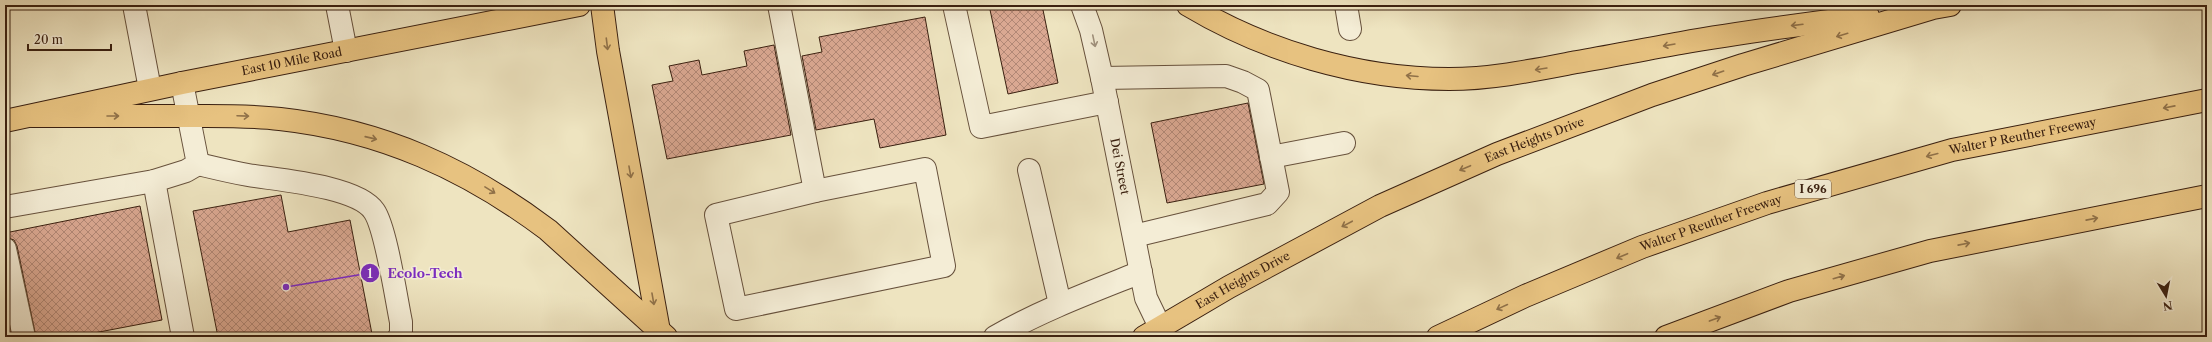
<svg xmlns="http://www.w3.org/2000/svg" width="2212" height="342" font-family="'Libre Caslon Text',serif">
  <defs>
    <pattern id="building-cross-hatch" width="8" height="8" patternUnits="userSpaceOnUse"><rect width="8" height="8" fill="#daa892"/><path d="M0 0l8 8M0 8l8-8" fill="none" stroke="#b28876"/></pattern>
  </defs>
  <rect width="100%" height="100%" fill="#eee4c0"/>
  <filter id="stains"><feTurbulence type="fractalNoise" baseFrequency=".005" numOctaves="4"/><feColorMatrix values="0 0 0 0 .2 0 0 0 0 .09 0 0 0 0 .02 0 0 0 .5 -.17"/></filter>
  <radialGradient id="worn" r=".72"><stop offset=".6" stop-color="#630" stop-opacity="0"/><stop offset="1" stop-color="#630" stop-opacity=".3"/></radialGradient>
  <path fill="url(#building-cross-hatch)" stroke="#3a2010" d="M 989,5 L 1042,5 L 1058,83 L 1008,94 Z
    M 925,17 L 946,135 L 880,148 L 874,119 L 816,130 L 802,56 L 822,52 L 819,37 Z
    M 774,45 L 791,135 L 667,159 L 652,85 L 673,81 L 669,66 L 699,60 L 702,75 L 747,66 L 744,51 Z
    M 1248,103 L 1264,184 L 1167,203 L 1151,123 Z
    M 281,195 L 288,232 L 350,220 L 372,334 L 357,337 L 218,337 L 193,211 Z
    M 140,206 L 162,320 L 73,337 L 36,337 L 17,246 L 14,240 L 5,237 L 5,233 Z
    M 5,308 L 11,337 L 5,337 Z"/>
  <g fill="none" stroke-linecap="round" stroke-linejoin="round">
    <defs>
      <g id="minor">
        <path d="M 134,5 L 150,89"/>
        <path d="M 337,5 L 346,51"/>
        <path d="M 779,5 L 815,191"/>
        <path d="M 954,5 L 981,127 L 1107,102"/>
        <path id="s1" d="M 1082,5 L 1091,30 L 1102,78 L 1146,298 L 1160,327"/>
        <path d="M 1346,5 L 1350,29"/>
        <path d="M 1102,78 L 1226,76 L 1243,82 L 1258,90 L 1278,192 L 1267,204 L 1134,236"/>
        <path d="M 1271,157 L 1344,143"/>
        <path d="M 198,164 C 215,168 231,172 248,175 C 278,180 357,186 374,211 C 386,228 396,298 401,322 L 401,334 L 399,337"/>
        <path d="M 925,169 L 944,266 L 736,309 L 716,215 L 815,191 Z"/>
        <path d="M 1029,170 L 1060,304"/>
        <path d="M 154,181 L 183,337"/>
        <path d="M 5,207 L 154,181 L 186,171 L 198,164 L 182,83"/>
        <path d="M 5,249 L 24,337"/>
        <path d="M 995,337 C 1042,310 1091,292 1141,272"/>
      </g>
      <g id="major">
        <path d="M 602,5 L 608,51 L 659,331"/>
        <path d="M 1188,5 C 1265,51 1358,79 1449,79 C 1492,79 1535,70 1577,62 C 1612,56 1646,49 1681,43 C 1743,32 1805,24 1868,16"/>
        <path d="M 32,116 C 82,116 131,116 181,116 C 214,116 247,115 280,119 C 381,130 467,169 548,230 L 666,337"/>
        <path id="s2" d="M 5,121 L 182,83 L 579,5"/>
        <path id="s3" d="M 1144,337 L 1229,287 L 1380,206 L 1497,154 L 1652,95 L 1743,65 L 1933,8 L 1950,5"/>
      </g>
      <g id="highway">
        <path id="s4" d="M 1438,337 L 1525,296 L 1642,247 L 1767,203 L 1952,150 L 2207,100"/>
        <path d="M 1666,337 L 1789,291 L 1930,251 L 2207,196"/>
      </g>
    </defs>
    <use href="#minor" stroke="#67513c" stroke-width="24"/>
    <use href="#major" stroke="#3a2010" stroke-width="24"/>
    <use href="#highway" stroke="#3a2010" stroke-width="24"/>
    <use href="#minor" stroke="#f4edd6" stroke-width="22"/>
    <use href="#major" stroke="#e7c280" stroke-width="22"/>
    <use href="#highway" stroke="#e7c280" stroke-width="22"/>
  </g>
  <defs><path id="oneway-shaft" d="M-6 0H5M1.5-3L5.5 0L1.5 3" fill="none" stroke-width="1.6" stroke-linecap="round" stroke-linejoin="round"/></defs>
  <g stroke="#907148">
    <use href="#oneway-shaft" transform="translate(1797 25) rotate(173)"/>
    <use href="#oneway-shaft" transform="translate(1842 35) rotate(163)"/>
    <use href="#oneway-shaft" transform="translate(607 44) rotate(83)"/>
    <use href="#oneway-shaft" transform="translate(1669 45) rotate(170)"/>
    <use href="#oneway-shaft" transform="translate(1541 69) rotate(171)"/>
    <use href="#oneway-shaft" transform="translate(1718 73) rotate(161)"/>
    <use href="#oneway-shaft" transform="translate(1412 76) rotate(-175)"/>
    <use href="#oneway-shaft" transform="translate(2169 107) rotate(169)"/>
    <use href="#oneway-shaft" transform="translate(113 116)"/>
    <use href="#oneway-shaft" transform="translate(243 116) rotate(2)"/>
    <use href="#oneway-shaft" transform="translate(371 138) rotate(13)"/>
    <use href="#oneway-shaft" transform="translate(1932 155) rotate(165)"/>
    <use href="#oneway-shaft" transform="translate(1465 168) rotate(157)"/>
    <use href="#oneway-shaft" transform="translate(630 172) rotate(80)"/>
    <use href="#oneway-shaft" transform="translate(490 190) rotate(32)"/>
    <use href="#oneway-shaft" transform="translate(2092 219) rotate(-11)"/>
    <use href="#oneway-shaft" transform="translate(1347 224) rotate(152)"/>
    <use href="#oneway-shaft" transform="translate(1964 244) rotate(-11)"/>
    <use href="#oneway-shaft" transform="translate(1622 256) rotate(157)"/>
    <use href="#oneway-shaft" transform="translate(1839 277) rotate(-16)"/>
    <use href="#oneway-shaft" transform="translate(653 299) rotate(80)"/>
    <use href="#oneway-shaft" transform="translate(1502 307) rotate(155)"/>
    <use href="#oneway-shaft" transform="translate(1715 319) rotate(-20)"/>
  </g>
  <use stroke="#a0917d" href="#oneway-shaft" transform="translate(1094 41) rotate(78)"/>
  <g text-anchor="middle" stroke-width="3" stroke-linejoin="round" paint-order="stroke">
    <rect fill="#f4edd6" stroke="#725e4b" stroke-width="1" x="1795" y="180" width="36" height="18" rx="3"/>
    <g font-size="11" font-weight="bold" fill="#3a2010">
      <text x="1813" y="193">I 696</text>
    </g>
    <g font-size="12" fill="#3a2010" stroke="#f4edd6">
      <text dy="4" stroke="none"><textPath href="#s2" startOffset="293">East 10 Mile Road</textPath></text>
      <text dy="4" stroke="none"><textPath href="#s4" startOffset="620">Walter P Reuther Freeway</textPath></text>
      <text dy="4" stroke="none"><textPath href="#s3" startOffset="438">East Heights Drive</textPath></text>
      <text dy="4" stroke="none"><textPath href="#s1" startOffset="166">Dei Street</textPath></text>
      <text dy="4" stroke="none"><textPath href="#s4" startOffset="296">Walter P Reuther Freeway</textPath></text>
      <text dy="4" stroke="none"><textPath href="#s3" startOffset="114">East Heights Drive</textPath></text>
    </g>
  </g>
  <path fill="none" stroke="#7b2cbf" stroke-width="1.5" d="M286 287L370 273"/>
  <g fill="#7b2cbf" stroke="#f4edd6" stroke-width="1.5">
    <circle cx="286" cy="287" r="4"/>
    <circle cx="370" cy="273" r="10"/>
  </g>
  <g font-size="12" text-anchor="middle" font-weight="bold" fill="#fff">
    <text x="370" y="278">1</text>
  </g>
  <g font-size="13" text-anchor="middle" font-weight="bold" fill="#7b2cbf" stroke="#f4edd6" stroke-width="3" stroke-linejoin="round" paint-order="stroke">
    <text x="425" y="278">Ecolo-Tech</text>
  </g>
  <rect width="2212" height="342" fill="none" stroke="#eee4c0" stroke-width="20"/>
  <rect x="6" y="6" width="2200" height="330" fill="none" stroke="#3a2010" stroke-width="2"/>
  <rect x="10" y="10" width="2192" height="322" fill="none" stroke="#3a2010"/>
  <g transform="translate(2166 296) rotate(170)" stroke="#f4edd6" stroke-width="3" paint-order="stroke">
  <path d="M0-3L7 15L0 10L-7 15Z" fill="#3a2010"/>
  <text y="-6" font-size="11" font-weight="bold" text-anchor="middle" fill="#3a2010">N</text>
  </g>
  <path d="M28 44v6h83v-6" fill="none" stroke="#3a2010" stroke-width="2"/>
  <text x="34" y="44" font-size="12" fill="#3a2010" stroke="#f4edd6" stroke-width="3" paint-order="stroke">20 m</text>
  <rect width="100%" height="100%" filter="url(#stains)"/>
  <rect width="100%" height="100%" fill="url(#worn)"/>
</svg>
